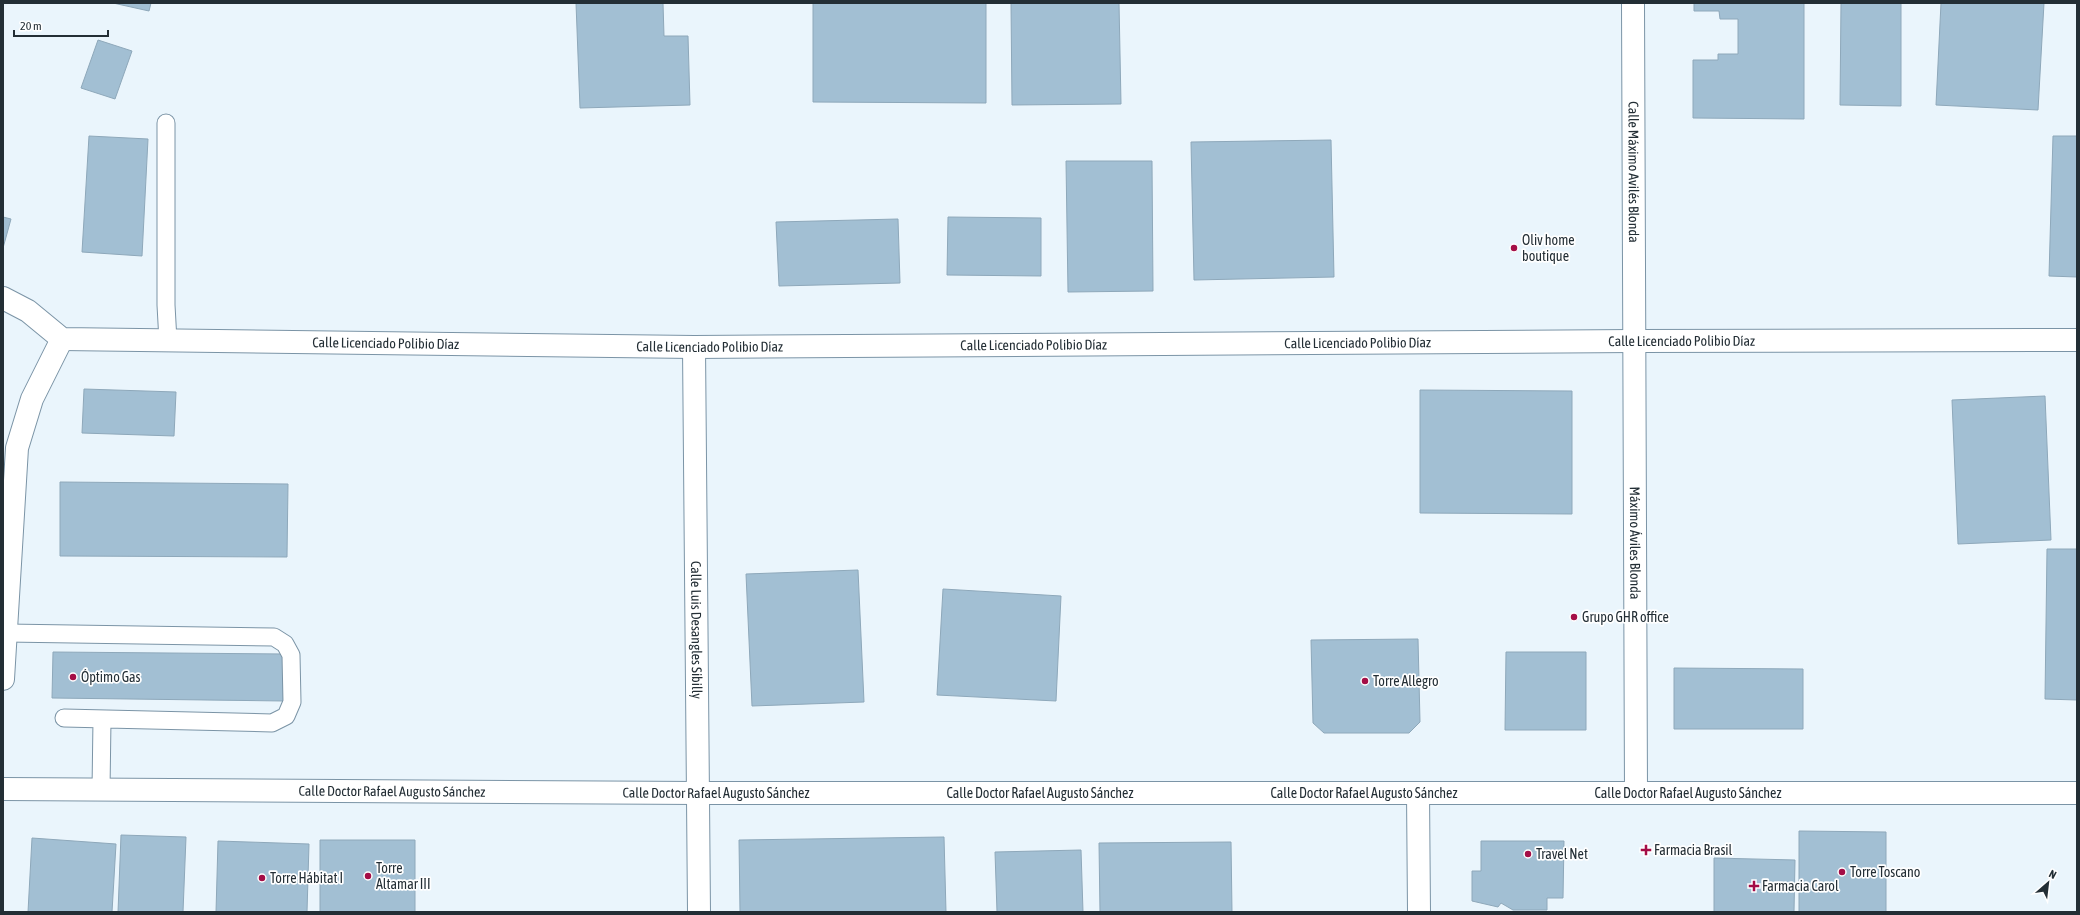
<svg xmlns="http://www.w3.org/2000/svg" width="2080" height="915" font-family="'Asap Condensed',sans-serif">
  <rect width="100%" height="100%" fill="#eaf5fc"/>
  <path fill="#a2bfd3" stroke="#8ea8ba" d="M 113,3 L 151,3 L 149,11 Z
    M 576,3 L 663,3 L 664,36 L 688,36 L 690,105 L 580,108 Z
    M 813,3 L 986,3 L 986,103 L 813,102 Z
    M 1011,3 L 1119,3 L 1121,104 L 1012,105 Z
    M 1694,3 L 1804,3 L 1804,119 L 1693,118 L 1693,60 L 1718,60 L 1718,54 L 1738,54 L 1738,19 L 1720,19 L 1719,11 L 1694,11 Z
    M 1841,3 L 1901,3 L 1901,106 L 1840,105 Z
    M 1941,3 L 2044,3 L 2038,110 L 1936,105 Z
    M 98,40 L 132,51 L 115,99 L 81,88 Z
    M 89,136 L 148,139 L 142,256 L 82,252 Z
    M 2053,136 L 2077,136 L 2077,277 L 2049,276 Z
    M 1331,140 L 1334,277 L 1194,280 L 1191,142 Z
    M 1066,161 L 1152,161 L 1153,291 L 1068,292 Z
    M 3,217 L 11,219 L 3,248 Z
    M 948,217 L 1041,218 L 1041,276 L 947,275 Z
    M 898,219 L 900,283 L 779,286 L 776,222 Z
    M 84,389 L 176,392 L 174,436 L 82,433 Z
    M 1420,390 L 1572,391 L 1572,514 L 1420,513 Z
    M 2045,396 L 2051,540 L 1958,544 L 1952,400 Z
    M 60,482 L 288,484 L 287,557 L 60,556 Z
    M 2047,549 L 2077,549 L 2077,700 L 2045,699 Z
    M 858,570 L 864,702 L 752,706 L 746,574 Z
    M 943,589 L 1061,596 L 1056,701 L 937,695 Z
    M 1418,639 L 1420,722 L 1409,733 L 1324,733 L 1313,723 L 1311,640 Z
    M 53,652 L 285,654 L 284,701 L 52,698 Z
    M 1506,652 L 1586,652 L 1586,730 L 1505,730 Z
    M 1674,668 L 1803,669 L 1803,729 L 1674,729 Z
    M 1799,831 L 1886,832 L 1886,912 L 1799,912 Z
    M 121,835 L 186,837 L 183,912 L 118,912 Z
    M 944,837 L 946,912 L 740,912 L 739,840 Z
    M 32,838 L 116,844 L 112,912 L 28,912 Z
    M 320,840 L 415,840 L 415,912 L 320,912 Z
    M 218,841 L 309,844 L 307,912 L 216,912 Z
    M 1481,841 L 1564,841 L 1563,898 L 1547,898 L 1547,910 L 1513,910 L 1501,903 L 1498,907 L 1472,901 L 1472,871 L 1481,871 Z
    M 1231,842 L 1232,912 L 1100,912 L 1099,843 Z
    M 1081,850 L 1083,912 L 997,912 L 995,852 Z
    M 1714,858 L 1795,860 L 1794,912 L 1714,912 Z"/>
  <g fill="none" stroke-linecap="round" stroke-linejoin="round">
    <defs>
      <path id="lane" d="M 166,123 L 166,305 L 168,341
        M 6,633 L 274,637 L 285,644 L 291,655 L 292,702 L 286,716 L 272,723 L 64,718
        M 101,790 L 102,720"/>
      <g id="street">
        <path id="s1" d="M 1633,3 L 1636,792"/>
        <path id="s2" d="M 3,298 L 28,311 L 62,339 L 694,347 L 1634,341 L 2077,340"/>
        <path id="s3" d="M 694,347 L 699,912"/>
        <path d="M 3,679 L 17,448 L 32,399 L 62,339"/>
        <path id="s4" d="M 3,789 L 698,793 L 2077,793"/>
        <path d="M 1418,793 L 1419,912"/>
      </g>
    </defs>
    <use href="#lane" stroke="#7b94a6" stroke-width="19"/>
    <use href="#street" stroke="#7b94a6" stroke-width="24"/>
    <use href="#lane" stroke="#fff" stroke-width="17"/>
    <use href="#street" stroke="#fff" stroke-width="22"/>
  </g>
  <g fill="#a40d46" stroke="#fff" stroke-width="1.5">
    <circle cx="1514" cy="248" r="4"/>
    <circle cx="1574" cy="617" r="4"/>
    <circle cx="73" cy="677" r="4"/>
    <circle cx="1365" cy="681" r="4"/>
    <path d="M1644 844h4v4h4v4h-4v4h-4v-4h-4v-4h4z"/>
    <circle cx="1528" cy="854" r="4"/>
    <circle cx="1842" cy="872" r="4"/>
    <circle cx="368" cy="876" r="4"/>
    <circle cx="262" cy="878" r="4"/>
    <path d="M1752 880h4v4h4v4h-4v4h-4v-4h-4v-4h4z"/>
  </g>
  <g text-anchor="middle" stroke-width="3.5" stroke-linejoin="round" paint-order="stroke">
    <g font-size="14" fill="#232e35" stroke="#fff">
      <text dy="5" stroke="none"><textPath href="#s1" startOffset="169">Calle Máximo Avilés Blonda</textPath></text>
      <text dy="5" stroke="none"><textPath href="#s2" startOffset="1692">Calle Licenciado Polibio Díaz</textPath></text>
      <text dy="5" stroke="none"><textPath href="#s2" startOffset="1368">Calle Licenciado Polibio Díaz</textPath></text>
      <text dy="5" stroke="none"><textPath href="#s2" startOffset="396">Calle Licenciado Polibio Díaz</textPath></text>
      <text dy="5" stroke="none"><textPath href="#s2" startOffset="1044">Calle Licenciado Polibio Díaz</textPath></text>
      <text dy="5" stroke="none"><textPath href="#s2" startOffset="720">Calle Licenciado Polibio Díaz</textPath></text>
      <text dy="5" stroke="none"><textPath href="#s1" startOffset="540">Máximo Áviles Blonda</textPath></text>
      <text dy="5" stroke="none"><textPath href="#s3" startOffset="283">Calle Luis Desangles Sibilly</textPath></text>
      <text dy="5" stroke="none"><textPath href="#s4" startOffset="389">Calle Doctor Rafael Augusto Sánchez</textPath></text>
      <text dy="5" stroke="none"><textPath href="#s4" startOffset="713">Calle Doctor Rafael Augusto Sánchez</textPath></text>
      <text dy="5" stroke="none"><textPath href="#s4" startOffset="1685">Calle Doctor Rafael Augusto Sánchez</textPath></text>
      <text dy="5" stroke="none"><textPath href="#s4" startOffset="1037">Calle Doctor Rafael Augusto Sánchez</textPath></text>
      <text dy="5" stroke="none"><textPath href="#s4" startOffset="1361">Calle Doctor Rafael Augusto Sánchez</textPath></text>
    </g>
    <g font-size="14" fill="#232e35" stroke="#fff" text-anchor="start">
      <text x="1522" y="245">Oliv home<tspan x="1522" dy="16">boutique</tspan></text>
      <text x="1582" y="622">Grupo GHR office</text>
      <text x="81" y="682">Óptimo Gas</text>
      <text x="1373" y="686">Torre Allegro</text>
      <text x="1654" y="855">Farmacia Brasil</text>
      <text x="1536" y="859">Travel Net</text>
      <text x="376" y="873">Torre<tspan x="376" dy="16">Altamar III</tspan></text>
      <text x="1850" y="877">Torre Toscano</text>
      <text x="270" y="883">Torre Hábitat I</text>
      <text x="1762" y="891">Farmacia Carol</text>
    </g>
  </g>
  <rect width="2080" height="915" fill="none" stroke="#232e35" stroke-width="8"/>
  <g transform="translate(2048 883) rotate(28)" stroke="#ffffff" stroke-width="3" paint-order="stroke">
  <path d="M0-3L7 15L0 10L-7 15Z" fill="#232e35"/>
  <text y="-6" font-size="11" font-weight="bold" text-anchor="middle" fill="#232e35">N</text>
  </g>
  <path d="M14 30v6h94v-6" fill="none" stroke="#232e35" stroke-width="2"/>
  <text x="20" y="30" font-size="12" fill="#232e35" stroke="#ffffff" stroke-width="3" paint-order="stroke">20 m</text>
</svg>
